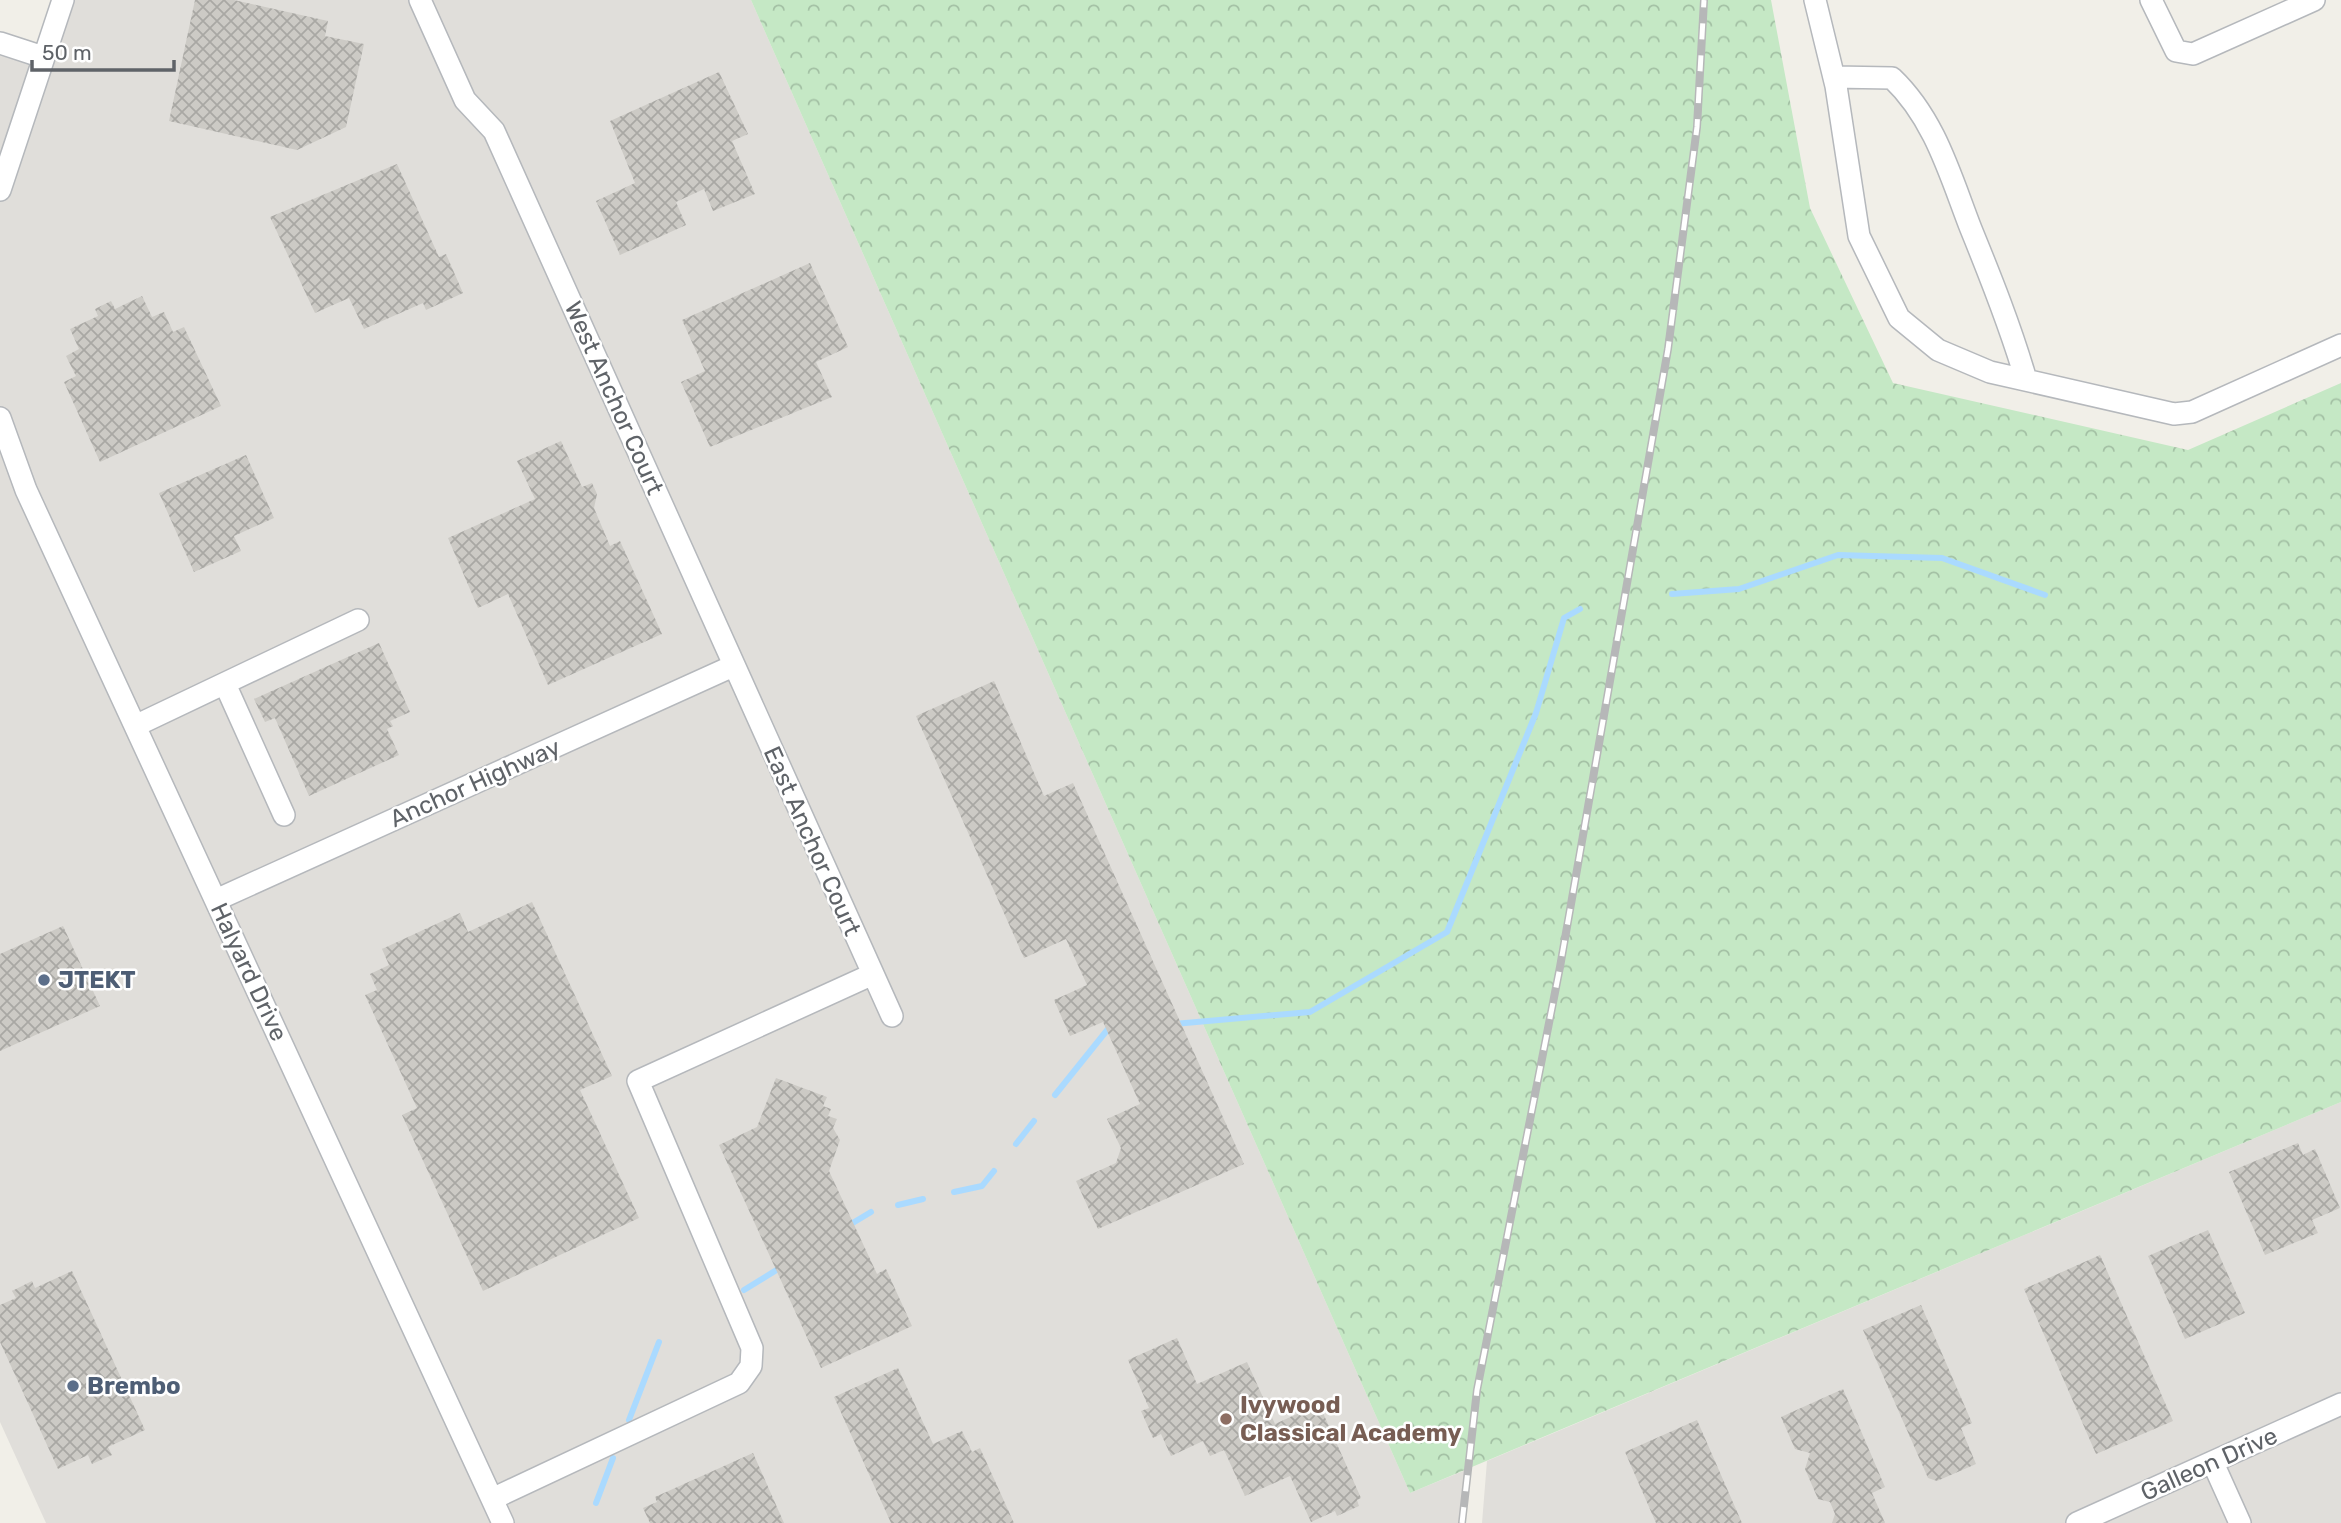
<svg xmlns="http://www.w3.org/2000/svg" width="2341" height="1523" font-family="Rubik,sans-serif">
  <defs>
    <pattern id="forest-crowns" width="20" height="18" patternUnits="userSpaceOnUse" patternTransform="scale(1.75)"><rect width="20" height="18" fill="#c5e8c5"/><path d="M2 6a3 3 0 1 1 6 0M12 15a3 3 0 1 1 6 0" fill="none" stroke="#a3c0a4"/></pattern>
    <pattern id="building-cross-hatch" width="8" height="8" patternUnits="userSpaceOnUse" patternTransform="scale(1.75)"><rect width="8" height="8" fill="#cccac5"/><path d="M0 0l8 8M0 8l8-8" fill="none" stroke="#a9a8a4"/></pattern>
  </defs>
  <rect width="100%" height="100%" fill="#f1efe8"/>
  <path fill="#e0deda" d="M 63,0 L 751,0 L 1410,1493 L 1468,1469 L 1462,1523 L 46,1523 L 0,1422 L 0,43 L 43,56 Z
    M 2341,1102 L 2341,1523 L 1482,1523 L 1487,1461 Z"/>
  <path fill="url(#forest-crowns)" d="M 751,0 L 1771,0 L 1810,208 L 1893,383 L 2188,450 L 2341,383 L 2341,1102 L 1410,1493 Z"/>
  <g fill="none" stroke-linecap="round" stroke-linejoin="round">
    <path stroke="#aadaff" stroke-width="6" d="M 1672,594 L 1739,589 L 1838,555 L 1942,558 L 2045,595
      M 1174,1024 L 1310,1012 L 1447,932 L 1536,713 L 1564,618 L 1580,609
      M 1055,1095 L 1108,1029 L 1114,1028
      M 1016,1144 L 1034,1121
      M 954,1192 L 982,1186 L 994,1171
      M 898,1205 L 923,1199
      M 846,1227 L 871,1212
      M 744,1290 L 783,1266
      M 629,1420 L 659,1342
      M 596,1503 L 613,1458"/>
  </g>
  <path fill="url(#building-cross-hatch)" d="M 195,0 L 234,0 L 328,21 L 325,36 L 364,44 L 346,127 L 297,150 L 169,121 Z
    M 719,72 L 748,134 L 732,141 L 755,194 L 713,211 L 704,189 L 676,202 L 686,225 L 620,255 L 596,201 L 635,183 L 610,121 Z
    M 397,164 L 439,257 L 446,254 L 463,293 L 426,310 L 423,303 L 364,329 L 349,298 L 315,313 L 270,217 Z
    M 810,263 L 848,347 L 816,362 L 832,397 L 710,447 L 681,382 L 705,371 L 682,320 Z
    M 142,296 L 152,317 L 164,312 L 173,332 L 184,327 L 221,406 L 100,462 L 64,382 L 76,376 L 66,356 L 79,349 L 70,329 L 98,316 L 95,309 L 111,301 L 115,309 Z
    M 561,441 L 582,487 L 592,483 L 597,494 L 594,508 L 610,546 L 620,541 L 662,634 L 548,685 L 508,594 L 478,608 L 448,538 L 535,499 L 517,461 Z
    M 246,455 L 274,518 L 234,536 L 241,551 L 194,572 L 159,493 Z
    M 379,643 L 410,712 L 390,721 L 393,726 L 387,729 L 399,755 L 309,796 L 275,718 L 265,722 L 254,699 Z
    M 994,681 L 1044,796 L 1073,783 L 1244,1164 L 1098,1229 L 1076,1181 L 1116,1163 L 1121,1148 L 1107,1119 L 1140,1104 L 1103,1022 L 1070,1036 L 1054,1000 L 1087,985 L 1066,939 L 1024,958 L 916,716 Z
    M 532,902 L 612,1076 L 580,1090 L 639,1218 L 483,1291 L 402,1115 L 417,1108 L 365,995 L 377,990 L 370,974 L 389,965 L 382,949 L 460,913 L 468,932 Z
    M 63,926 L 100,1006 L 0,1051 L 0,954 Z
    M 776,1078 L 827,1097 L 823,1106 L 831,1109 L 828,1116 L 837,1119 L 833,1128 L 840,1140 L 829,1171 L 877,1274 L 886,1269 L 912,1326 L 821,1368 L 719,1145 L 757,1127 Z
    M 2298,1143 L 2303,1155 L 2315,1149 L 2340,1208 L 2312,1220 L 2318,1233 L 2265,1255 L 2229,1172 Z
    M 2208,1230 L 2245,1313 L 2185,1339 L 2148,1256 Z
    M 2100,1255 L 2173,1421 L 2096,1454 L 2024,1289 Z
    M 72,1271 L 145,1430 L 108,1447 L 112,1455 L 92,1464 L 88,1455 L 58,1469 L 0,1342 L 0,1305 L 16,1298 L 12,1291 L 32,1281 L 35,1288 Z
    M 1921,1305 L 1972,1423 L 1961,1428 L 1976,1464 L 1937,1481 L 1928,1478 L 1863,1330 Z
    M 1177,1338 L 1197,1384 L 1247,1362 L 1275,1424 L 1319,1404 L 1361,1498 L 1357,1500 L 1359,1506 L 1337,1516 L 1335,1511 L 1311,1522 L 1290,1476 L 1245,1496 L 1224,1450 L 1210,1456 L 1203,1441 L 1171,1456 L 1161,1434 L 1153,1438 L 1141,1411 L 1149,1408 L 1128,1360 Z
    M 898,1368 L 933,1444 L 962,1431 L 972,1452 L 980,1448 L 1014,1523 L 891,1523 L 834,1397 Z
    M 1843,1389 L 1885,1487 L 1872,1493 L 1885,1523 L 1832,1523 L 1835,1514 L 1830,1502 L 1818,1499 L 1805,1469 L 1810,1453 L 1795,1449 L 1781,1417 Z
    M 1697,1420 L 1742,1523 L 1656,1523 L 1625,1452 Z
    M 753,1453 L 784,1523 L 650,1523 L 643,1508 L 657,1502 L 655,1497 Z"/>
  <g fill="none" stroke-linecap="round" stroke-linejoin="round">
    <defs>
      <path id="minor" d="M 420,0 L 465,100 L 494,131 L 892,1016
        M 1815,0 L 1836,86 L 1859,236 L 1899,318 L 1938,350 L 1990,372 L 2174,414 L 2192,412 L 2341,345
        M 2151,0 L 2176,51 L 2193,54 L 2314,0
        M 0,43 L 43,57
        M 1834,77 L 1892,78 C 1935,119 1950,175 1971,229 C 1991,278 2011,328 2026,380
        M 0,190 L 63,0
        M 0,418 L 26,490 L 503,1523
        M 225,684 L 284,815
        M 135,726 L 358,620
        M 216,900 L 733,666
        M 2213,1463 L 2240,1523
        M 492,1499 L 739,1383 L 751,1366 L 752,1348 L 638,1081 L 873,974
        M 2077,1523 L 2341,1404"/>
    </defs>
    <use href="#minor" stroke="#b5b8bc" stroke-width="24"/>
    <use href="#minor" stroke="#fff" stroke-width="21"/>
    <defs>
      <path id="rail" d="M 1462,1523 L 1477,1390 L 1560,967 L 1668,349 L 1697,127 L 1704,0"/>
    </defs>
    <use href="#rail" stroke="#b6b7b8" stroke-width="8"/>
    <use href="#rail" stroke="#fff" stroke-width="5" stroke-dasharray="16" stroke-linecap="butt"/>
  </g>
  <g fill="#5c6f8a" stroke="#fff" stroke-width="2.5">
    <circle cx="44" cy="980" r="7"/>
    <circle cx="73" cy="1386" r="7"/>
  </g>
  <circle fill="#8d6e63" stroke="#fff" stroke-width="2.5" cx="1226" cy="1419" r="7"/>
  <g text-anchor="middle" stroke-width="5" stroke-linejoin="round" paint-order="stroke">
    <g font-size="24" fill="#5f6368" stroke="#fff">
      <text transform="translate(614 398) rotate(66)" y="8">West Anchor Court</text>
      <text transform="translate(475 783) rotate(-24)" y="8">Anchor Highway</text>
      <text transform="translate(812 841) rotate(66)" y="8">East Anchor Court</text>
      <text transform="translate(249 972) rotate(65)" y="8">Halyard Drive</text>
      <text transform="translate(2209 1464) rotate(-24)" y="8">Galleon Drive</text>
    </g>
    <g font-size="24" font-weight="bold" fill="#4e5e75" stroke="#fff" text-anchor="start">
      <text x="58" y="988">JTEKT</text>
      <text x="87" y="1394">Brembo</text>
    </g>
    <g font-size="24" font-weight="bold" fill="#785e54" stroke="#fff" text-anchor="start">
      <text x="1240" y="1413">Ivywood<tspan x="1240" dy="28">Classical Academy</tspan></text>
    </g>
  </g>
  <path d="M32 60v10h142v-10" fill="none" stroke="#5f6368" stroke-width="3.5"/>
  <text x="42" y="60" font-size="21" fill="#5f6368" stroke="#ffffff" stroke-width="5" paint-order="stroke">50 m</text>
</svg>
